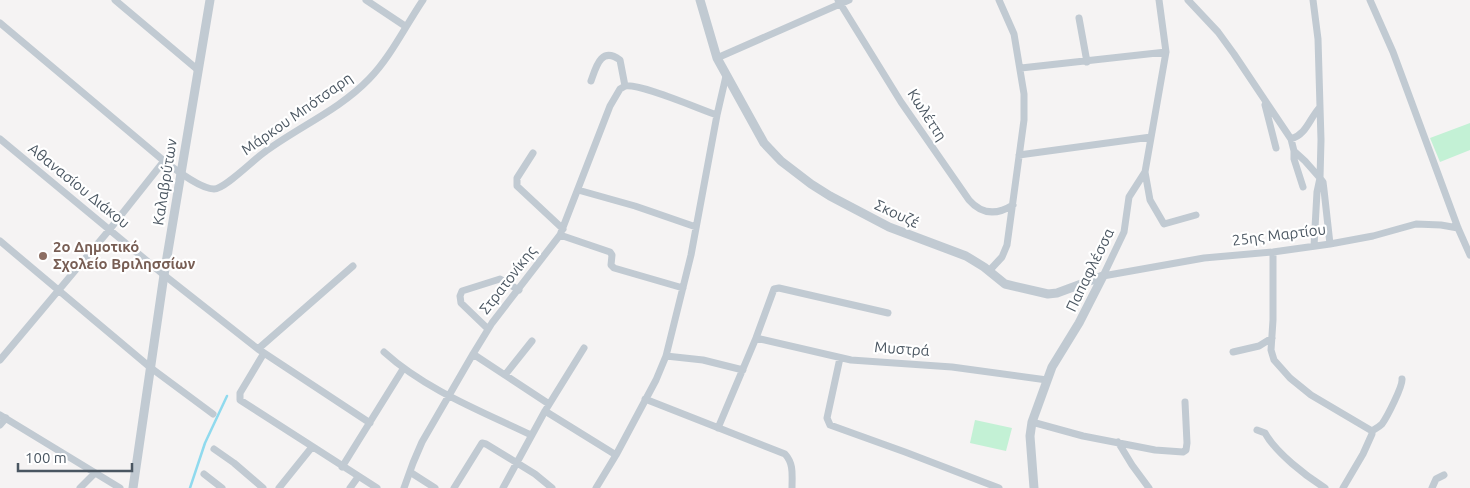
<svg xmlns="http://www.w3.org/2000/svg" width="1470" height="488" font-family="Ubuntu,sans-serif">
  <rect width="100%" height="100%" fill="#f5f3f3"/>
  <path fill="#c3f1d5" d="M 1470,123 L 1470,150 L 1440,162 L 1430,138 Z
    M 975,420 L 1012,428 L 1006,451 L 970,443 Z"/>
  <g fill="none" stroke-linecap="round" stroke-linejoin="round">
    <path stroke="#90daee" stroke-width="2.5" d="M 190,488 L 205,443 L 227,396"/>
    <path stroke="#c1cad2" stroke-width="7" d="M 115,0 L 198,70
      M 366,0 L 405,26
      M 838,0 L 901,102 L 969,200 C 982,215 997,215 1013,205
      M 1188,0 L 1218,32 L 1234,54 L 1291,139 L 1294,151 L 1305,161 L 1320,178 L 1317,192 L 1314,246
      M 1370,0 L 1393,52 L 1458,228 L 1470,255
      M 1079,18 L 1087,62
      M 0,23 L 164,161 C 175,169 200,189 214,189 C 225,189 255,158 266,151 C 300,126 339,110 369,79 C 390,58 406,25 423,0
      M 717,58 L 849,0
      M 1021,68 L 1166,52
      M 591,81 C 596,67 601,46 620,60 L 625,86
      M 625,86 C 640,83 699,109 717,115
      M 1265,105 L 1276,148
      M 1320,107 L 1321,140 L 1320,178 L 1323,182 L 1324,190 L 1330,244
      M 0,139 L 164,275 L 258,349 L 370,423
      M 1291,139 C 1307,134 1309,119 1320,107 L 1318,39 L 1313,0
      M 1294,151 L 1294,159 L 1303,187
      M 533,153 L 517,178 L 517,186 L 563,229
      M 1019,155 L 1151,137
      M 1145,172 L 1150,200 L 1164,224 L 1196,215
      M 578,190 L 635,206 L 696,227
      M 560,235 L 610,252 L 612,255 L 611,265 L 614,268 L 683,288
      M 0,241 L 151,368 L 213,414
      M 1273,252 L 1273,320 L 1271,350 L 1274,360 L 1290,378 L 1311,395 L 1372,431
      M 989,271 L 1002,257 L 1007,245 L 1024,120 L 1024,94 L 1014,34 L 999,0
      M 1103,276 L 1204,258 L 1273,252 L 1330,244 L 1373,236 L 1416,224 L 1441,225 L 1458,228
      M 1103,276 L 1124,232 L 1129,197 L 1145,172 L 1166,52 L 1159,0
      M 488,329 L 461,303 L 460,296 L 462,291 L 500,279 L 519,290
      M 756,338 L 851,360 L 952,367 L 1047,380
      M 584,348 L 545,411 L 616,455
      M 258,349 L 353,266
      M 384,352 C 426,390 481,411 531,435
      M 1233,352 L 1259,346 L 1272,338
      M 264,353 L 240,393 L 240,400 L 377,488
      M 473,354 L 549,404
      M 666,356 L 703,360 L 743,370
      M 840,358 L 827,418 L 830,425 L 905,452 L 999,488
      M 0,360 L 110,229 L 164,161
      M 505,375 L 532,341
      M 645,399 L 785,454 C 794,464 792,475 792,488
      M 0,415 L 120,488
      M 1032,422 L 1083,436 L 1155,450 L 1183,452 L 1186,450 L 1187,443 L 1185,402
      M 0,425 L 6,418
      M 718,428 L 756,338 L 774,289 L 779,288 L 888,313
      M 1257,430 L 1265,433 C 1276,453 1306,476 1325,488
      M 1118,442 L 1132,465 L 1149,488
      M 214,449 L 234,463 L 263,488
      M 342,467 L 403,369
      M 410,472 L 435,488
      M 204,474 L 222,488
      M 80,488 L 95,473
      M 279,488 L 312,447
      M 350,488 L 358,477
      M 404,488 L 413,463 L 422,442 L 473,354 L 492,323 L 560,235 L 610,106 L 620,89 L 625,86
      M 454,488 L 482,443 L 486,444 L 535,474 L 552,488
      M 503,488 L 545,411
      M 596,488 L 616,455 L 656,380 L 666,356 L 691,255 L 717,115 L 726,76
      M 1343,488 L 1363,454 L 1372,434 L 1372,431 C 1375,429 1379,427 1382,424 C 1387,417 1403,386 1402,379
      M 1432,488 L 1436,479 L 1444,475"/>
    <path stroke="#c1cad2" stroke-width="9" d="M 700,0 L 717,58 L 764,143 L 781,161 L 811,184 L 830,196 L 889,227 L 966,256 L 984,267 L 1005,284 L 1048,294 L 1057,293 L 1103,276
      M 133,488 L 164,275 L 210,0
      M 1034,488 L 1030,436 L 1032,422 L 1052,367 L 1079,323 L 1103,276"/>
  </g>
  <circle fill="#8d6e63" stroke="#fff" stroke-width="2" cx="43" cy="256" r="5"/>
  <g text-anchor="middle" stroke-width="4.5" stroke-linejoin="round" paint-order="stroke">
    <g font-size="15" fill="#4a5661" stroke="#fff">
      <text transform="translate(297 114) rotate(-35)" y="5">Μάρκου Μπότσαρη</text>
      <text transform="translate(927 115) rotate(57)" y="5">Κωλέττη</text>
      <text transform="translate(165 182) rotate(-81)" y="5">Καλαβρύτων</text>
      <text transform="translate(79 186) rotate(39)" y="5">Αθανασίου Διάκου</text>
      <text transform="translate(897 214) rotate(25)" y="5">Σκουζέ</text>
      <text transform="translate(1279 235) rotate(-7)" y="5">25ης Μαρτίου</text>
      <text transform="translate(1090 270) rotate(-64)" y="5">Παπαφλέσσα</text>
      <text transform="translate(508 280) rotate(-52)" y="5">Στρατονίκης</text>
      <text transform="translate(902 349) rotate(4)" y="5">Μυστρά</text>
    </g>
    <g font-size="15" font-weight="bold" fill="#785e54" stroke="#fff" text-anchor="start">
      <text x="53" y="252">2ο Δημοτικό<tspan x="53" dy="17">Σχολείο Βριλησσίων</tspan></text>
    </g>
  </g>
  <path d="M18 463v8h114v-8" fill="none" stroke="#4a5661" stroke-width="2.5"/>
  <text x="25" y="463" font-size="15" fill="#4a5661" stroke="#ffffff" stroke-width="4" paint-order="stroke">100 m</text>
</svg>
